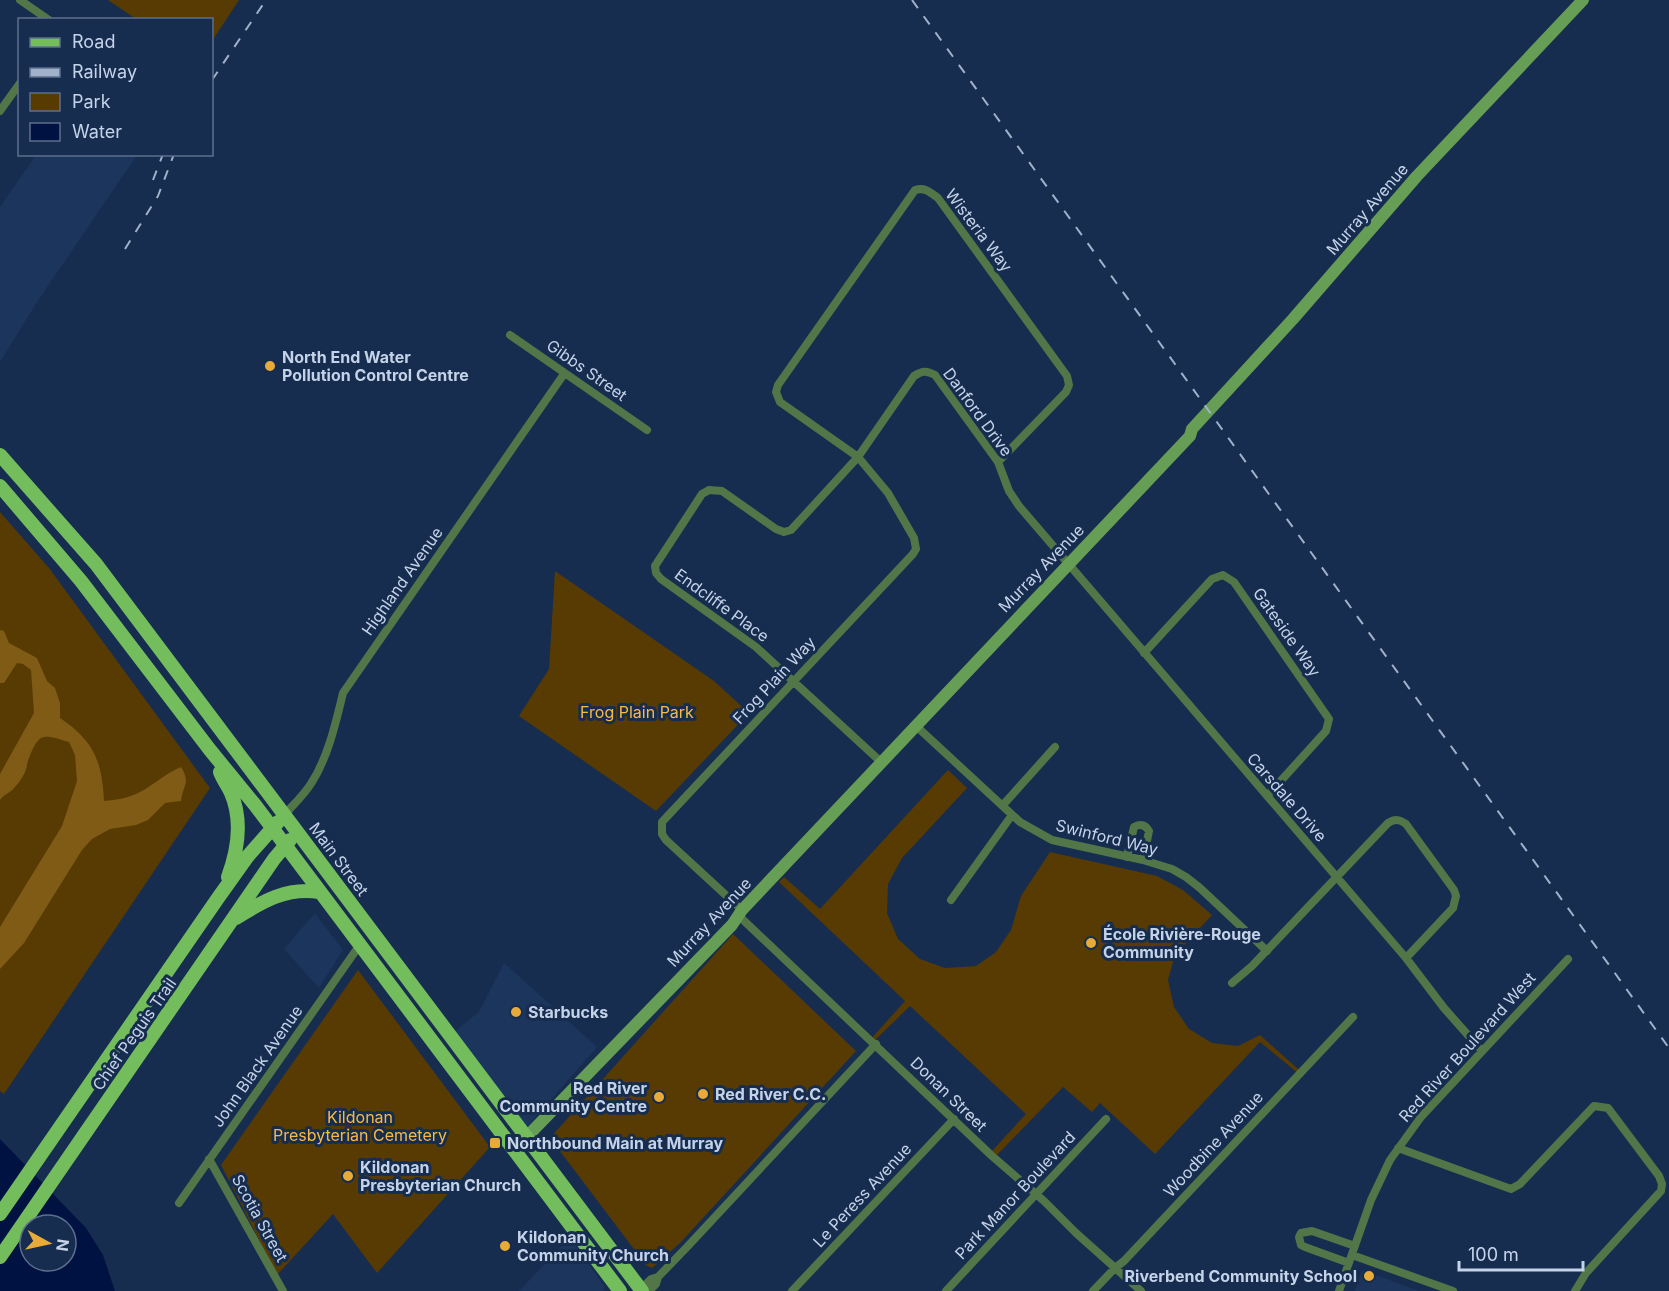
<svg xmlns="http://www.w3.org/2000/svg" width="1669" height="1291" font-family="Inter,sans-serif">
  <rect width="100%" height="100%" fill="#172d4f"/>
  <path fill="#1b355d" d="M 36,155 L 137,155 L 37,302 L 0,362 L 0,207 Z
    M 315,913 L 343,950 L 319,988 L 284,949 Z
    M 504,963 L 597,1047 L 527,1127 L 455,1031 L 479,1012 Z
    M 570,1237 L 604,1286 L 604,1291 L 519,1291 Z
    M 1362,1270 L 1419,1291 L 1355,1291 Z"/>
  <path fill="#573b02" d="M 108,0 L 239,0 L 212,41 L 212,20 L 136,19 Z
    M 0,512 L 49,568 L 210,788 L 4,1094 L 0,1091 Z
    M 555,571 L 714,681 L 749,713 L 656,811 L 519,716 L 549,669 Z
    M 948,770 L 967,788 L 902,858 L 888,884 L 887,913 L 898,939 L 920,959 L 945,968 L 976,966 L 996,952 L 1011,930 L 1021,896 L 1050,852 L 1157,876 L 1183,890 L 1212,915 L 1175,955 L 1168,980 L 1174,1007 L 1189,1029 L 1212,1043 L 1238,1046 L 1260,1035 L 1298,1069 L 1299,1074 L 1260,1042 L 1155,1154 L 1100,1103 L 1092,1112 L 1063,1087 L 996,1156 L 991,1152 L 1026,1114 L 910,1006 L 873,1042 L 870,1040 L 905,1001 L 779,882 L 784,877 L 820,909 Z
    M 733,934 L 856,1051 L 681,1242 L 652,1268 L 646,1265 L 550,1138 Z
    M 358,970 L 490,1147 L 377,1273 L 333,1214 L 277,1275 L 221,1165 Z"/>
  <path fill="#7f5b15" d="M 0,630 L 4,631 L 9,643 L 37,658 L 47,681 L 55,688 L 60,703 L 60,718 C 94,741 102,761 104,801 C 116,800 129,798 140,792 C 155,784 166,773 181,767 C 191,783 183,785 181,801 L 165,803 L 148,820 L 136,825 L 110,829 L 92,839 L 82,850 L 24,943 L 0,969 L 0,927 L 62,826 L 77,781 L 75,755 L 69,742 C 43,734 39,732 29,758 C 27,762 27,768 25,772 C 23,777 18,784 14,788 C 10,793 4,794 0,800 L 0,774 L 34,713 L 31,670 L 23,664 L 17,663 L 4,683 L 0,683 Z"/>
  <path fill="#001241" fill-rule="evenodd" d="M 0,1139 L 86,1228 L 103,1255 L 115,1291 L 0,1291 ZM 30,1225 L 66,1225 L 66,1261 L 30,1261 Z"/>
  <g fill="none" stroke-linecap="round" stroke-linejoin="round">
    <path stroke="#527648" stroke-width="8" d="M 20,0 L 49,20
      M 0,111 L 20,83
      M 510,335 L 647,430
      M 1144,653 L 1212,579 L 1223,575 L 1234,582 L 1329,719 L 1326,731 L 1267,796
      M 915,725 L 1020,822 L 1052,840 L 1143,860 L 1172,869 L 1186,877 L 1200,888 L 1267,951
      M 881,762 L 756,647 L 661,579 L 656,573 L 655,566 L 702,494 L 709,490 L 722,491 L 776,529 L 784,532 L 791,530 L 858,457 L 914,376 C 922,371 926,370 935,375 L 998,462 L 1009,491 L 1019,506 L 1406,958 L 1444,1008 L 1482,1051
      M 1003,805 L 1055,747
      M 285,814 C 294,804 305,794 312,782 C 328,757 336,722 343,693 L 564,374
      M 1127,857 L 1134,827 C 1140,824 1145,824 1149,831 L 1143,860
      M 951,900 L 1012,815
      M 742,910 L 666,840 L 662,834 L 662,822 L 913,554 L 916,549 L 914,538 L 888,493 L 858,457 L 780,402 L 776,392 L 778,385 L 915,190 C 925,187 930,192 938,198 L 1067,376 L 1069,385 L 1066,392 L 998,462
      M 739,916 L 992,1156 L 1044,1201 L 1076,1233 L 1141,1291
      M 1232,983 L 1252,966 L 1388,823 C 1395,819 1399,819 1406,824 L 1454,890 L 1456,896 L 1453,908 L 1406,958
      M 1398,1148 L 1511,1189 L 1520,1184 L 1594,1106 L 1608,1108 L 1659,1176 L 1662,1184 L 1661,1191 L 1586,1273 L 1575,1291
      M 209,1159 L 283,1291
      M 179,1203 L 359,946
      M 1352,1255 L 1453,1291
      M 1349,1263 L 1305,1247 L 1301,1245 L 1299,1237 L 1301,1233 L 1312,1231 L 1355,1246
      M 641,1289 L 651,1279 L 658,1277 L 687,1247 L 876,1044
      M 649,1291 L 656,1284 L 658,1277
      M 792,1291 L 954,1119
      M 946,1291 L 1106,1119
      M 1093,1291 L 1115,1268 L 1124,1261 L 1353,1017
      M 1339,1291 L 1371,1200 L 1390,1160 L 1421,1117 L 1568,959"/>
    <path stroke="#659e54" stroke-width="12" d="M 514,1150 L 732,925 L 742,910 L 1190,436 L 1192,429 L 1293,319 L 1417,176 L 1583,0"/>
    <path stroke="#73bd5c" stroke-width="14" d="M 0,455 L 96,564 L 642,1291
      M 0,486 L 81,581 L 210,750 L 255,805 L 620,1291
      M 220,772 C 223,780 228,786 231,793 C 243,821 238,850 228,877
      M 236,918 C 263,901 287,887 319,892
      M 0,1214 L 218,898 L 248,856 L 278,822
      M 0,1257 L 274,859 L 290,840"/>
    <path stroke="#a1b1c9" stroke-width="2" stroke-dasharray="10 10" stroke-linecap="butt" d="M 912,0 L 1669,1048
      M 212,80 L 266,0
      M 153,180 L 163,154
      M 125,249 L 158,196 L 174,154"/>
  </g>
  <g fill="#e8ab37" stroke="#172d4f" stroke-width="2">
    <circle cx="270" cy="366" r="6"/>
    <circle cx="1091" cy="943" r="6"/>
    <circle cx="516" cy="1012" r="6"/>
    <circle cx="703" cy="1094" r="6"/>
    <circle cx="659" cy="1097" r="6"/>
    <rect x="489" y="1137" width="12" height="12" rx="3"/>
    <circle cx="348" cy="1176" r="6"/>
    <circle cx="505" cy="1246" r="6"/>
    <circle cx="1369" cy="1276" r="6"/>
  </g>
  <g text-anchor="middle" stroke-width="6" stroke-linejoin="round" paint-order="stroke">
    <g font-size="16" fill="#c5d3e9" stroke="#172d4f">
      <text transform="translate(1367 209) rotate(-49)" y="6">Murray Avenue</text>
      <text transform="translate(979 230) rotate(53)" y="6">Wisteria Way</text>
      <text transform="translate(587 370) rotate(35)" y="6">Gibbs Street</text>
      <text transform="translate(978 412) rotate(54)" y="6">Danford Drive</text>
      <text transform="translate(1041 568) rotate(-46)" y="6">Murray Avenue</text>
      <text transform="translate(402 581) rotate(-55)" y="6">Highland Avenue</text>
      <text transform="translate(722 605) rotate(36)" y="6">Endcliffe Place</text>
      <text transform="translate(1287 632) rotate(55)" y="6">Gateside Way</text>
      <text transform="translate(774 680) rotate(-47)" y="6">Frog Plain Way</text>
      <text transform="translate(1287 797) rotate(49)" y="6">Carsdale Drive</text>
      <text transform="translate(1107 837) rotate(14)" y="6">Swinford Way</text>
      <text transform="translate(339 859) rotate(53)" y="6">Main Street</text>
      <text transform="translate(709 922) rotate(-47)" y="6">Murray Avenue</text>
      <text transform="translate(134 1034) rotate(-55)" y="6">Chief Peguis Trail</text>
      <text transform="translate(1467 1047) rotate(-48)" y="6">Red River Boulevard West</text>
      <text transform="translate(257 1066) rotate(-55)" y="6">John Black Avenue</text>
      <text transform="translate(949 1094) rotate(44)" y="6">Donan Street</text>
      <text transform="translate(1213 1144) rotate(-47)" y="6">Woodbine Avenue</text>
      <text transform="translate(862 1195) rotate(-47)" y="6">Le Peress Avenue</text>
      <text transform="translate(1015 1195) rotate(-47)" y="6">Park Manor Boulevard</text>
      <text transform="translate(260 1218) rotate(61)" y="6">Scotia Street</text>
    </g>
    <g font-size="16" font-weight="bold" fill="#c5d3e9" stroke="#172d4f" text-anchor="start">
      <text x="282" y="363">North End Water<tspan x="282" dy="18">Pollution Control Centre</tspan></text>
      <text x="1103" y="940">École Rivière-Rouge<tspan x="1103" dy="18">Community</tspan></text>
      <text x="528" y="1018">Starbucks</text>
      <text x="647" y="1094" text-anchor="end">Red River<tspan x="647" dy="18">Community Centre</tspan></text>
      <text x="715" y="1100">Red River C.C.</text>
      <text x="507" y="1149">Northbound Main at Murray</text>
      <text x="360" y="1173">Kildonan<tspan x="360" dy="18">Presbyterian Church</tspan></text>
      <text x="517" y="1243">Kildonan<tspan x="517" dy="18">Community Church</tspan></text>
      <text x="1357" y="1282" text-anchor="end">Riverbend Community School</text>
    </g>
    <g font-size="16" fill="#f9b943" stroke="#172d4f">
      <text x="637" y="718">Frog Plain Park</text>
      <text x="360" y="1123">Kildonan<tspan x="360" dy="18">Presbyterian Cemetery</tspan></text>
    </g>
  </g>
  <rect x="18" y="18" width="195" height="138" fill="#172d4f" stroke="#5d6f8d" stroke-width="1.5"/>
  <rect x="30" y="38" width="30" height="9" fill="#73bd5c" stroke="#5d6f8d" stroke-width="1.5"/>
  <text x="72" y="48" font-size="18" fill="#c5d3e9">Road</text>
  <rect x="30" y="68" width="30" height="9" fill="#a1b1c9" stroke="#5d6f8d" stroke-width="1.5"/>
  <text x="72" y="78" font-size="18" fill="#c5d3e9">Railway</text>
  <rect x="30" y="93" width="30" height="18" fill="#573b02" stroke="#5d6f8d" stroke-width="1.5"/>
  <text x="72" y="108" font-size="18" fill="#c5d3e9">Park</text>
  <rect x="30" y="123" width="30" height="18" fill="#001241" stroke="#5d6f8d" stroke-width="1.5"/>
  <text x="72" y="138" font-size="18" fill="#c5d3e9">Water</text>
  <g transform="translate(48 1243) rotate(98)"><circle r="28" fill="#172d4f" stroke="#5d6f8d" stroke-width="1.5"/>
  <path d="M0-4.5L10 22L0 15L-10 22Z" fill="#e8ab37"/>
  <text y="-9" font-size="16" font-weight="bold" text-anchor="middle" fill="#c5d3e9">N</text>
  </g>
  <path d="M1459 1261v9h124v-9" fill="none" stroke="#c5d3e9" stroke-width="3"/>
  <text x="1468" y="1261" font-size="18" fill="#c5d3e9" stroke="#172d4f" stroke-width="4.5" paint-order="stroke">100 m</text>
</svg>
